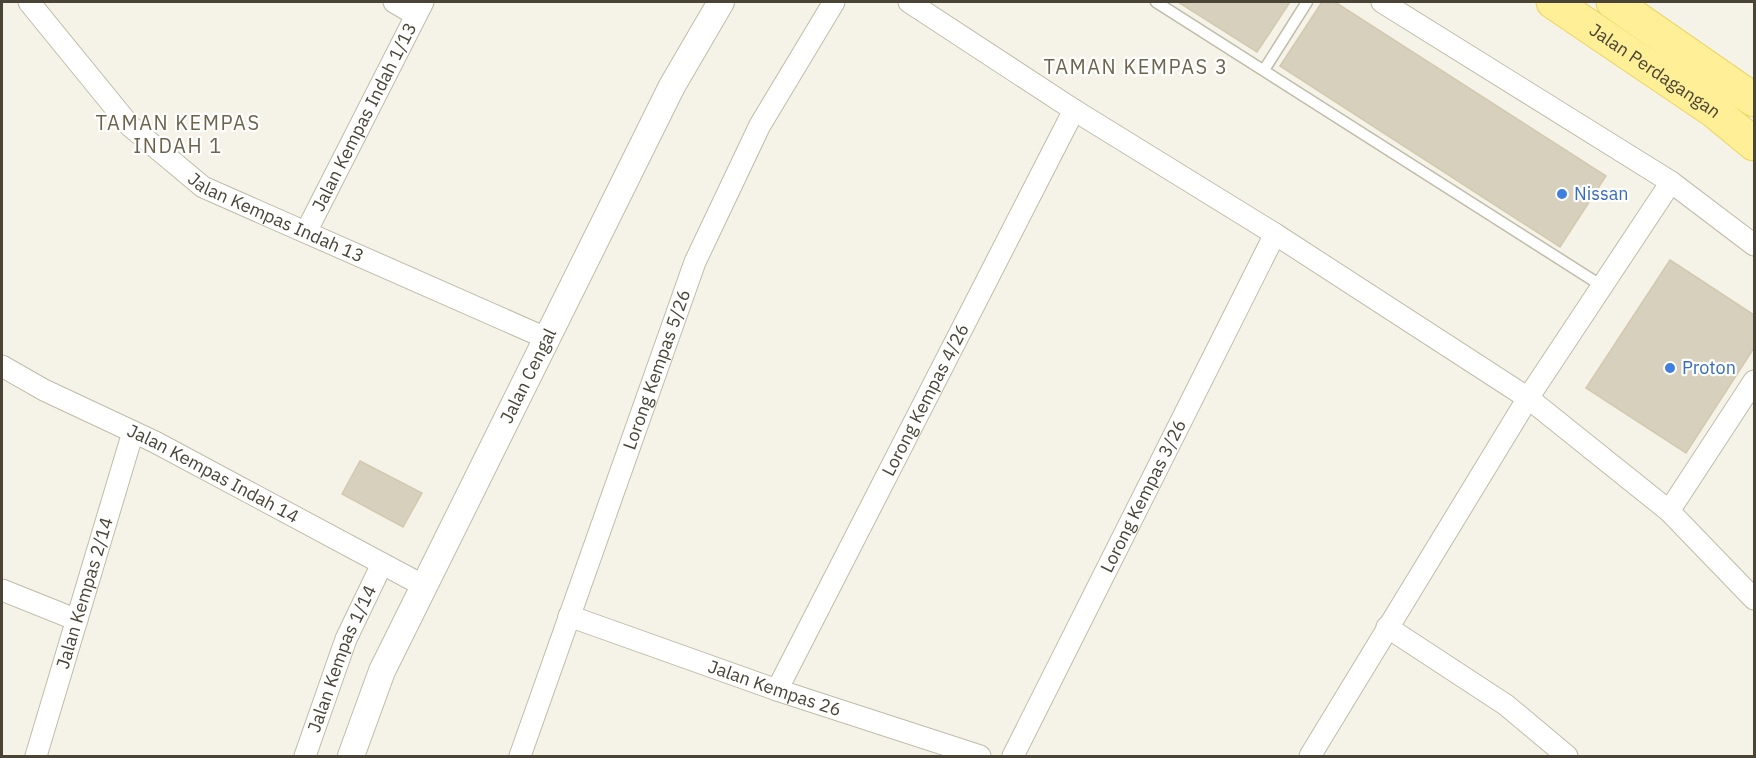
<svg xmlns="http://www.w3.org/2000/svg" width="1756" height="758" font-family="'IBM Plex Sans',sans-serif">
  <rect width="100%" height="100%" fill="#f5f2e7"/>
  <path fill="#d7d0bc" stroke="#d3c9af" stroke-width="1.5" d="M 1178,2 L 1290,2 L 1257,52 Z
    M 1322,2 L 1335,2 L 1606,176 L 1560,247 L 1280,66 Z
    M 1670,260 L 1754,315 L 1754,348 L 1686,453 L 1586,388 Z
    M 360,461 L 422,493 L 403,527 L 342,494 Z"/>
  <g fill="none" stroke-linecap="round" stroke-linejoin="round">
    <defs>
      <path id="service" d="M 1156,2 L 1602,286
        M 1264,70 L 1307,2"/>
      <g id="minor">
        <path id="s1" d="M 29,2 L 130,126 L 203,187 L 548,339"/>
        <path d="M 394,2 L 416,15"/>
        <path d="M 909,2 L 1074,110 L 1275,234 L 1528,398 L 1669,511 L 1754,599"/>
        <path d="M 1382,2 L 1671,182 L 1754,245"/>
        <path id="s2" d="M 306,232 L 423,2"/>
        <path id="s3" d="M 2,366 L 44,390 L 155,442 L 424,586"/>
        <path d="M 1669,511 L 1754,381"/>
        <path d="M 2,590 L 77,620"/>
        <path id="s4" d="M 569,616 L 777,690 L 980,756"/>
        <path d="M 1387,627 L 1506,705 L 1567,756"/>
        <path id="s5" d="M 777,690 L 1074,110"/>
        <path id="s6" d="M 36,756 L 133,432"/>
        <path id="s7" d="M 305,756 L 346,639 L 382,564"/>
        <path id="s8" d="M 520,756 L 695,262 L 760,125 L 834,2"/>
        <path id="s9" d="M 1013,756 L 1275,234"/>
        <path d="M 1310,756 L 1528,398 L 1671,182"/>
      </g>
      <g id="tertiary">
        <path id="s10" d="M 351,756 L 382,671 L 672,86 L 721,2"/>
      </g>
      <g id="primary">
        <path id="s11" d="M 1553,2 L 1714,111 L 1754,144"/>
        <path d="M 1613,2 L 1754,100"/>
      </g>
    </defs>
    <use href="#service" stroke="#c1bca9" stroke-width="13"/>
    <use href="#minor" stroke="#c1bca9" stroke-width="23"/>
    <use href="#tertiary" stroke="#c1bca9" stroke-width="28"/>
    <use href="#primary" stroke="#ecd45e" stroke-width="35"/>
    <use href="#service" stroke="#fff" stroke-width="10"/>
    <use href="#minor" stroke="#fff" stroke-width="21"/>
    <use href="#tertiary" stroke="#fff" stroke-width="26"/>
    <use href="#primary" stroke="#ffef96" stroke-width="33"/>
  </g>
  <g fill="#3f7fe0" stroke="#fff" stroke-width="2">
    <circle cx="1562" cy="194" r="6"/>
    <circle cx="1670" cy="368" r="6"/>
  </g>
  <g text-anchor="middle" stroke-width="4.5" stroke-linejoin="round" paint-order="stroke">
    <g font-size="18" fill="#494436" stroke="#fff">
      <text dy="6" stroke="none"><textPath href="#s11" startOffset="123">Jalan Perdagangan</textPath></text>
      <text dy="6" stroke="none"><textPath href="#s2" startOffset="129">Jalan Kempas Indah 1/13</textPath></text>
      <text dy="6" stroke="none"><textPath href="#s1" startOffset="334">Jalan Kempas Indah 13</textPath></text>
      <text dy="6" stroke="none"><textPath href="#s8" startOffset="410">Lorong Kempas 5/26</textPath></text>
      <text dy="6" stroke="none"><textPath href="#s10" startOffset="420">Jalan Cengal</textPath></text>
      <text dy="6" stroke="none"><textPath href="#s5" startOffset="326">Lorong Kempas 4/26</textPath></text>
      <text dy="6" stroke="none"><textPath href="#s3" startOffset="237">Jalan Kempas Indah 14</textPath></text>
      <text dy="6" stroke="none"><textPath href="#s9" startOffset="291">Lorong Kempas 3/26</textPath></text>
      <text dy="6" stroke="none"><textPath href="#s6" startOffset="170">Jalan Kempas 2/14</textPath></text>
      <text dy="6" stroke="none"><textPath href="#s7" startOffset="104">Jalan Kempas 1/14</textPath></text>
      <text dy="6" stroke="none"><textPath href="#s4" startOffset="218">Jalan Kempas 26</textPath></text>
    </g>
    <g font-size="18" fill="#366cbe" stroke="#fff" text-anchor="start">
      <text x="1574" y="200">Nissan</text>
      <text x="1682" y="374">Proton</text>
    </g>
    <g font-size="20" letter-spacing="1.5" fill="#6c644c" stroke="#fff">
      <text x="1136" y="74">TAMAN KEMPAS 3</text>
      <text x="178" y="130">TAMAN KEMPAS<tspan x="178" dy="23">INDAH 1</tspan></text>
    </g>
  </g>
  <rect width="1756" height="758" fill="none" stroke="#494436" stroke-width="6"/>
</svg>
